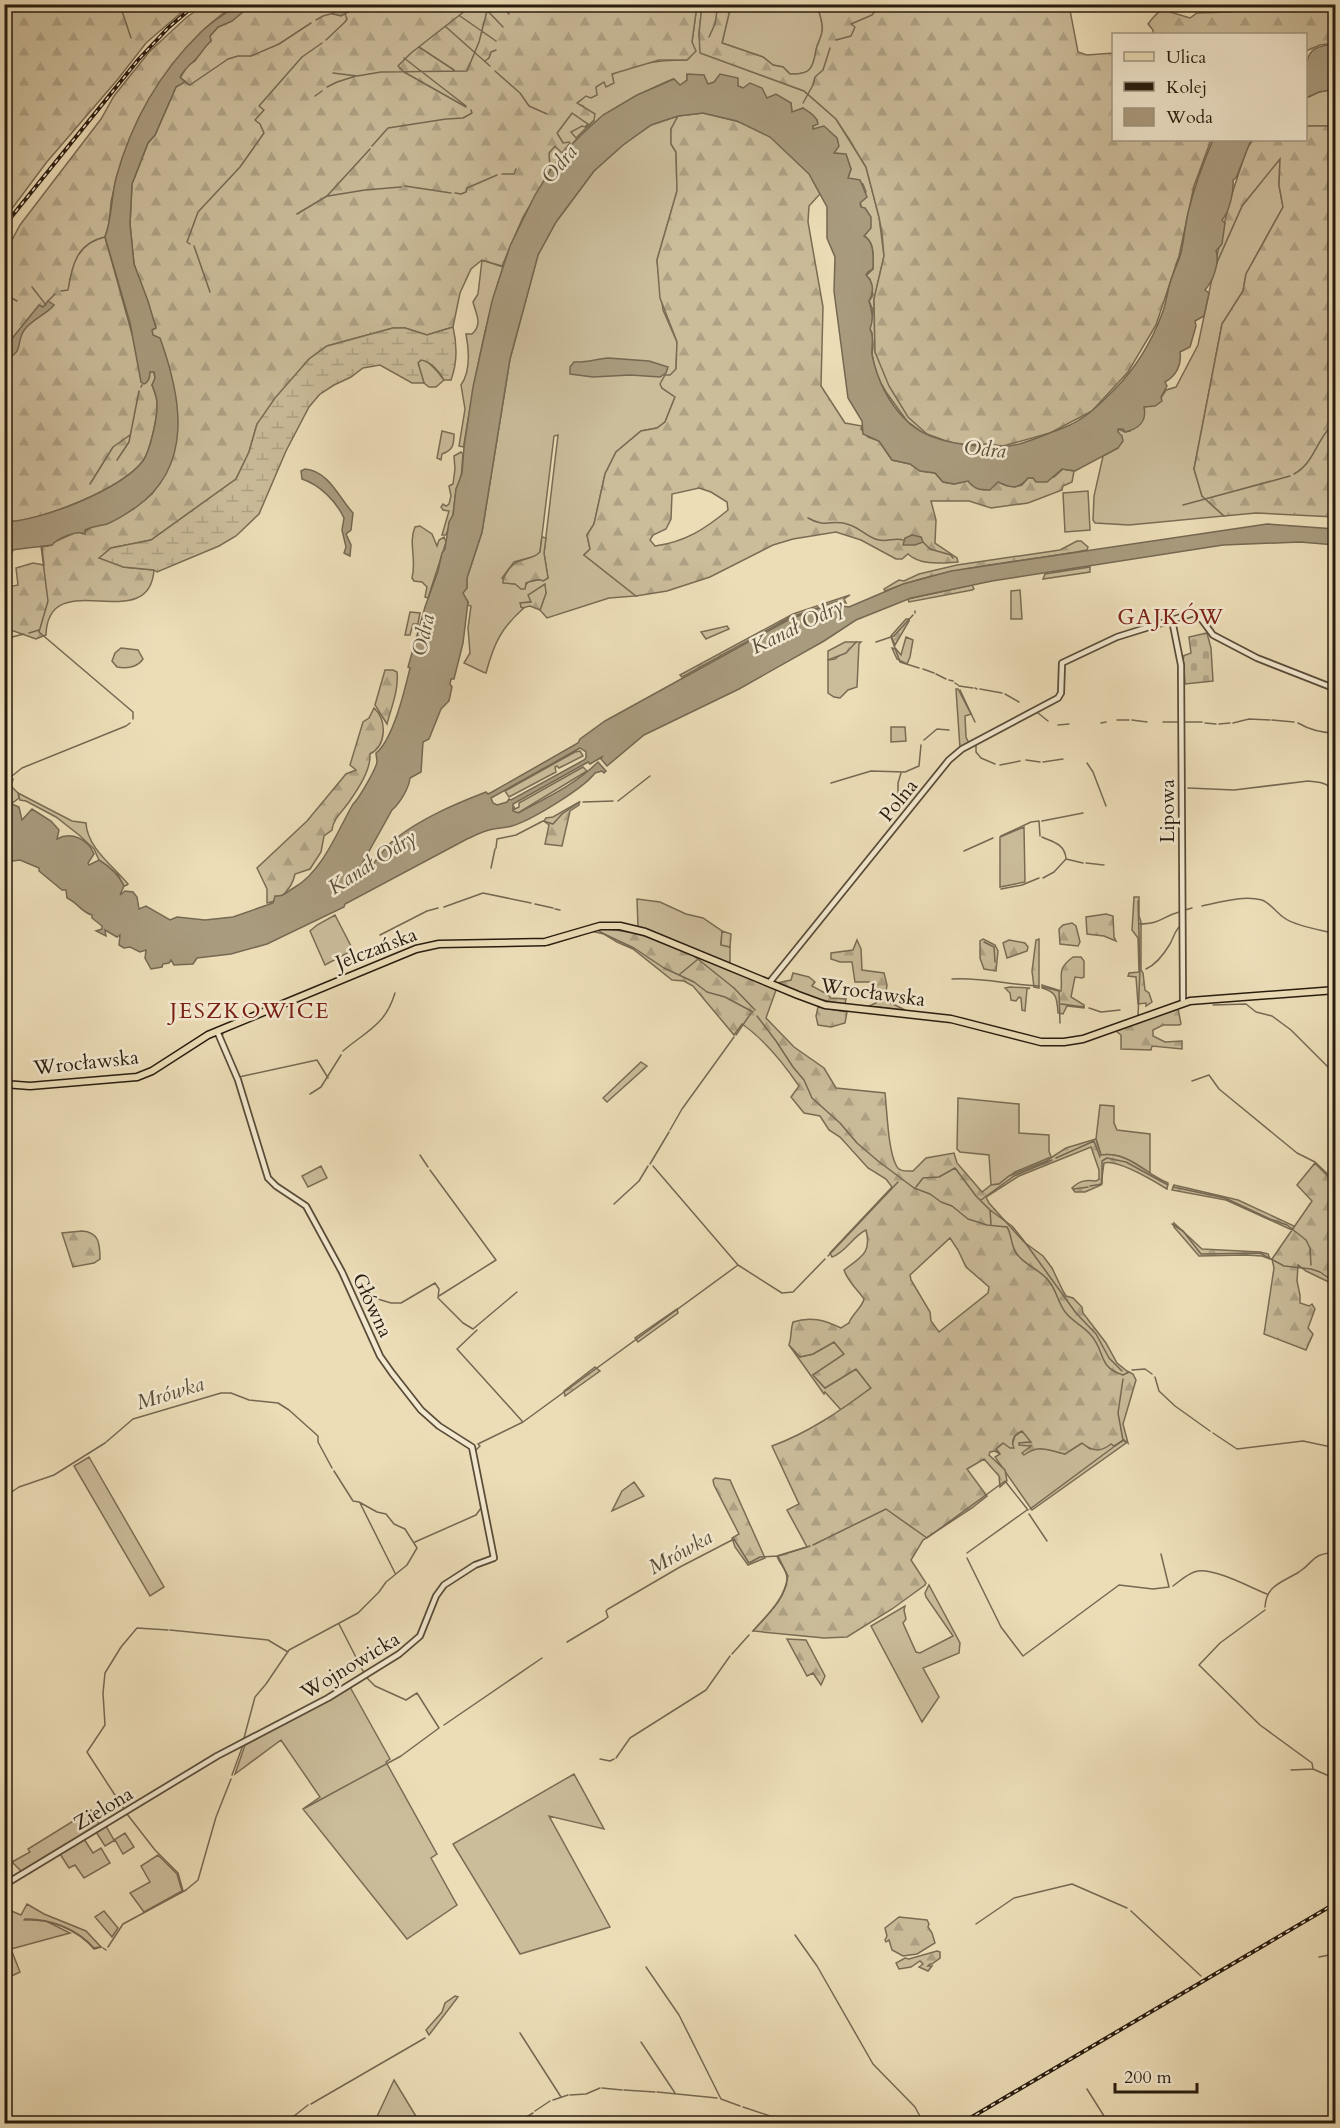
<svg xmlns="http://www.w3.org/2000/svg" width="1340" height="2128" font-family="Cardo,serif">
  <defs>
    <pattern id="forest-firs" width="22" height="20" patternUnits="userSpaceOnUse" patternTransform="scale(1.5)"><rect width="22" height="20" fill="#cbbc9a"/><path d="M5 1l3.5 6h-7zM16 11l3.5 6h-7z" fill="#aea184"/></pattern>
    <pattern id="wetland-marsh" width="20" height="14" patternUnits="userSpaceOnUse" patternTransform="scale(1.5)"><rect width="20" height="14" fill="#cbbc9a"/><path d="M1 5h8M5 5V1M11 12h8M15 12V8" fill="none" stroke="#aea184"/></pattern>
    <pattern id="cemetery-stones" width="16" height="16" patternUnits="userSpaceOnUse" patternTransform="scale(1.5)"><rect width="16" height="16" fill="#cbbc9a"/><path d="M2 7V4a2 2 0 0 1 4 0v3zM10 15v-3a2 2 0 0 1 4 0v3z" fill="#aea184"/></pattern>
  </defs>
  <rect width="100%" height="100%" fill="#ecddb7"/>
  <filter id="stains"><feTurbulence type="fractalNoise" baseFrequency=".00333" numOctaves="4"/><feColorMatrix values="0 0 0 0 .2 0 0 0 0 .09 0 0 0 0 .02 0 0 0 .5 -.17"/></filter>
  <radialGradient id="worn" r=".72"><stop offset=".6" stop-color="#630" stop-opacity="0"/><stop offset="1" stop-color="#630" stop-opacity=".3"/></radialGradient>
  <path fill="#cbbc9a" stroke="#7a6c54" stroke-width="1.5" fill-rule="evenodd" d="M 697,5 L 702,5 L 699,34 L 701,53 L 804,91 L 836,119 L 866,167 L 879,217 L 884,256 L 874,299 L 875,352 L 927,434 L 938,438 L 923,433 L 907,421 L 886,392 L 876,375 L 872,354 L 873,346 L 872,333 L 870,329 L 873,310 L 869,301 L 873,295 L 870,279 L 866,276 L 873,269 C 873,257 875,242 864,236 L 868,231 L 860,202 L 866,192 L 863,184 L 848,178 L 851,169 L 846,155 L 834,153 L 835,150 L 813,129 L 813,126 L 817,120 L 803,108 L 792,113 L 791,103 L 767,99 L 738,86 L 737,78 L 708,84 L 687,75 L 687,80 L 680,86 L 673,79 C 622,101 583,124 550,171 L 549,153 L 555,145 L 563,143 L 557,133 L 572,113 L 588,124 L 576,137 L 594,121 L 583,106 L 576,104 C 588,95 600,81 613,74 C 635,62 662,60 687,60 L 695,51 L 692,42 Z
    M 731,5 L 817,5 C 819,13 824,24 822,32 C 821,39 817,44 816,50 C 813,69 810,75 790,74 L 783,67 L 773,65 L 763,57 L 722,43 Z
    M 1335,89 L 1335,126 L 1306,126 L 1306,98 L 1319,92 Z
    M 678,116 L 671,129 L 671,144 L 676,152 L 677,191 L 657,260 L 663,310 L 677,342 L 676,369 L 662,388 L 675,397 L 665,422 L 657,428 L 641,431 L 616,452 L 605,474 L 594,524 L 587,535 L 590,549 L 584,555 L 636,596 L 609,598 L 547,618 L 540,610 L 546,593 L 544,585 L 535,591 L 531,602 L 521,603 L 521,607 L 525,607 C 501,628 494,643 486,673 L 483,672 L 464,663 L 470,653 L 468,628 L 471,606 L 467,605 L 468,602 L 462,593 L 467,588 L 467,578 L 482,532 L 510,359 L 538,255 L 556,222 L 594,171 L 623,145 L 651,125 ZM 558,435 L 544,553 L 548,578 L 528,582 L 525,586 L 510,583 L 502,578 L 514,562 L 536,556 L 540,552 L 554,436 Z
    M 1280,158 L 1279,185 L 1283,207 L 1246,274 L 1243,291 L 1222,324 L 1194,469 L 1202,496 L 1224,516 L 1129,525 L 1095,523 L 1093,520 L 1094,496 L 1103,456 L 1118,448 L 1118,429 L 1125,432 L 1130,431 L 1144,407 L 1161,398 L 1166,390 L 1176,387 L 1198,345 L 1214,269 L 1242,206 Z
    M 482,260 L 503,267 C 484,324 474,384 464,444 L 464,447 L 459,446 L 465,409 L 461,385 C 471,371 469,350 466,334 L 472,334 C 483,324 476,314 473,302 L 478,294 Z
    M 425,359 L 437,371 L 444,380 L 436,387 L 429,387 L 424,383 L 418,363 L 421,360 Z
    M 442,431 L 454,434 C 454,445 453,450 442,454 L 441,460 L 437,458 Z
    M 461,452 L 463,454 L 461,479 L 456,490 L 453,515 L 446,535 L 442,535 L 449,511 L 443,510 L 441,507 L 443,504 L 446,506 L 449,504 L 451,496 L 449,486 L 453,484 L 455,469 L 454,456 Z
    M 1088,491 L 1090,530 L 1065,532 L 1063,493 Z
    M 420,526 L 432,534 L 437,546 L 439,540 L 444,537 L 446,542 L 428,598 L 425,597 L 427,587 L 422,582 L 414,581 L 412,578 C 417,560 408,543 415,527 Z
    M 1090,567 L 1090,572 L 1043,579 L 1045,574 Z
    M 1020,590 L 1022,619 L 1011,619 L 1011,591 Z
    M 410,612 L 420,613 L 418,624 L 413,624 L 410,635 L 405,635 Z
    M 856,642 L 861,642 L 859,644 L 857,687 L 848,690 L 840,698 L 834,697 L 828,693 L 828,660 L 835,659 Z
    M 121,648 L 138,650 L 143,659 C 138,667 127,669 117,667 L 112,661 L 115,653 Z
    M 956,689 L 958,689 L 971,714 L 965,716 L 966,737 L 969,743 L 960,748 Z
    M 891,727 L 905,727 L 906,741 L 891,742 Z
    M 580,751 L 583,756 L 559,768 L 557,766 L 555,767 L 556,772 L 509,797 L 505,791 L 575,752 Z
    M 583,767 L 587,771 L 518,813 L 513,811 L 514,807 L 515,809 L 519,807 L 519,803 Z
    M 18,793 L 72,821 L 86,823 C 87,847 112,865 128,884 L 127,885 L 124,886 L 118,875 L 99,860 L 94,849 L 79,835 L 56,817 L 26,801 L 20,800 Z
    M 1024,827 L 1025,882 L 1000,887 L 1000,837 Z
    M 637,899 L 660,902 L 686,914 L 703,918 L 722,931 L 721,945 L 730,947 L 730,963 L 638,927 Z
    M 335,915 L 353,950 L 325,965 L 310,931 L 317,925 Z
    M 641,1062 L 647,1066 L 607,1102 L 603,1098 Z
    M 958,1098 L 1019,1104 L 1019,1133 L 1049,1135 L 1049,1151 L 1051,1157 L 1015,1172 L 999,1184 L 991,1185 L 989,1155 L 960,1152 L 957,1149 Z
    M 1100,1105 L 1114,1106 L 1114,1123 L 1117,1130 L 1150,1134 L 1150,1173 C 1135,1163 1120,1152 1101,1155 L 1096,1139 Z
    M 321,1166 L 327,1178 L 308,1187 L 302,1176 Z
    M 834,1342 L 844,1354 L 813,1375 L 825,1388 L 856,1369 L 871,1388 L 841,1410 L 825,1392 L 824,1394 L 789,1345 L 800,1357 L 813,1354 Z
    M 1022,1431 L 1032,1442 L 1019,1443 L 1032,1445 L 1023,1454 C 1039,1444 1048,1450 1065,1454 L 1082,1443 L 1090,1449 L 1111,1444 L 1115,1445 L 1124,1440 L 1126,1443 L 1032,1510 L 995,1457 L 1000,1454 L 996,1449 L 1003,1443 L 1012,1445 L 1015,1436 Z
    M 89,1457 L 164,1587 L 150,1596 L 74,1466 Z
    M 634,1482 L 644,1496 L 612,1511 L 622,1491 Z
    M 929,1585 L 960,1643 L 959,1653 L 923,1668 L 939,1697 L 922,1722 L 871,1626 L 905,1606 L 904,1610 L 906,1619 L 903,1623 L 916,1652 L 920,1653 L 951,1637 L 953,1636 L 926,1597 L 925,1593 Z
    M 350,1687 L 390,1759 L 386,1762 L 437,1854 L 431,1858 L 457,1905 L 407,1939 L 303,1809 L 320,1797 L 281,1740 L 235,1774 L 245,1745 Z
    M 574,1774 L 604,1829 L 549,1816 L 610,1927 L 520,1954 L 453,1844 Z
    M 91,1810 L 99,1824 L 22,1872 L 12,1862 L 30,1852 L 28,1849 Z
    M 106,1826 L 114,1840 L 125,1833 L 134,1847 L 123,1854 L 115,1840 L 105,1846 L 96,1832 Z
    M 84,1839 L 93,1853 L 101,1848 L 110,1863 L 84,1878 L 75,1865 L 69,1868 L 60,1854 Z
    M 158,1855 L 177,1874 L 182,1891 L 144,1912 L 130,1893 L 150,1882 L 141,1866 Z
    M 27,1904 L 44,1914 L 86,1931 L 101,1947 L 94,1948 C 77,1929 49,1918 24,1919 L 46,1921 L 70,1933 L 11,1949 L 20,1972 L 5,1979 L 5,1911 L 8,1912 L 9,1910 L 21,1915 Z
    M 104,1911 L 118,1928 L 112,1937 L 95,1917 Z
    M 455,1996 L 458,1997 L 429,2035 L 426,2030 L 442,2012 L 445,2003 Z
    M 394,2080 L 417,2118 L 406,2123 L 374,2123 Z"/>
  <path fill="url(#forest-firs)" stroke="#7a6c54" stroke-width="1.5" fill-rule="evenodd" d="M 4,5 L 190,5 L 146,43 L 118,79 L 46,163 L 5,218 Z
    M 204,5 L 237,5 C 232,9 226,11 221,15 C 208,25 198,35 188,47 L 117,176 L 111,202 L 109,225 L 105,237 L 135,345 L 150,372 L 154,371 L 155,379 L 152,385 C 154,390 157,397 157,403 C 158,416 150,451 143,461 C 120,490 41,521 5,522 L 5,253 L 20,225 L 101,119 L 114,96 L 149,52 L 187,17 Z
    M 245,5 L 697,5 L 692,42 L 696,51 L 687,60 L 659,60 L 612,74 L 614,83 L 606,87 L 604,82 L 596,87 L 597,95 L 591,98 L 586,96 L 577,103 L 595,114 L 594,120 L 576,138 L 571,132 L 582,126 L 585,127 L 588,124 L 572,113 L 557,133 L 563,143 L 569,142 L 570,143 L 562,153 L 555,146 L 549,153 L 550,171 L 523,217 L 502,266 L 482,260 L 471,269 L 460,293 L 453,327 L 427,335 L 405,328 L 393,328 L 327,346 L 309,359 L 257,424 L 249,452 L 236,479 L 151,540 L 111,548 L 123,567 L 154,570 C 149,638 48,563 46,635 L 36,639 L 5,628 L 4,588 L 18,585 L 16,568 L 33,563 L 44,565 L 42,547 L 52,545 L 54,542 L 79,531 L 83,534 L 93,525 L 104,524 L 137,506 L 152,494 L 165,474 L 152,330 L 156,327 L 134,264 L 130,224 L 132,184 L 148,143 L 155,135 L 176,87 L 185,81 L 180,78 L 188,65 L 195,61 L 203,48 L 211,41 L 210,36 L 218,27 L 232,21 Z
    M 702,5 L 731,5 L 722,43 L 763,57 L 773,65 L 783,67 L 790,74 C 810,75 813,69 816,50 C 817,44 821,39 822,32 C 824,24 819,13 817,5 L 1069,5 L 1078,52 L 1087,55 L 1113,53 L 1114,140 L 1211,140 L 1194,186 L 1179,256 L 1156,325 L 1128,372 L 1092,411 L 1050,433 L 1003,446 L 988,444 L 957,445 L 927,434 L 908,417 L 889,386 L 875,352 L 874,299 L 884,256 L 882,233 L 879,217 L 866,167 L 847,136 L 836,119 L 804,91 L 700,53 L 699,34 Z
    M 1168,5 L 1172,5 L 1170,12 L 1190,18 L 1197,13 L 1229,12 L 1259,7 L 1278,6 L 1280,5 L 1335,5 L 1335,43 L 1320,45 L 1306,51 L 1306,34 L 1153,34 L 1153,30 L 1148,24 C 1152,18 1162,8 1168,5 Z
    M 703,113 L 744,123 L 763,130 L 806,168 L 820,194 L 809,206 L 808,222 L 823,307 L 821,386 L 845,423 L 862,426 L 861,429 L 868,437 L 879,441 L 892,460 L 910,464 L 920,471 L 935,473 L 943,482 L 954,484 L 968,481 L 999,482 L 1014,487 L 1022,485 L 1028,478 L 1054,477 L 1063,469 L 1074,471 L 1072,482 L 1063,486 L 1062,490 L 1028,503 L 991,508 L 969,501 L 931,501 L 936,520 L 935,543 L 957,558 L 958,562 C 941,563 921,566 908,554 L 902,559 L 896,559 L 861,540 L 836,532 L 793,539 L 773,545 L 710,577 L 667,591 L 636,596 L 584,555 L 590,549 L 587,535 L 594,524 L 605,474 L 616,452 L 641,431 L 657,428 L 665,422 L 675,397 L 662,388 L 660,384 L 665,375 L 670,375 L 676,369 L 677,342 L 660,298 L 657,260 L 677,191 L 676,152 L 671,144 L 671,129 L 678,116 ZM 699,488 L 711,492 L 727,502 L 728,510 C 705,529 685,542 655,546 L 650,540 L 653,535 L 666,529 L 671,519 L 672,494 Z
    M 1306,126 L 1335,126 L 1335,517 L 1256,513 L 1224,516 L 1202,496 L 1194,469 L 1222,324 L 1243,291 L 1246,274 L 1283,207 L 1279,185 L 1280,159 L 1242,206 L 1214,269 L 1229,203 L 1247,148 L 1253,140 L 1306,140 Z
    M 542,537 L 546,538 L 544,553 L 548,578 L 543,581 C 539,578 531,581 526,583 L 525,589 L 521,589 L 515,584 L 503,583 C 503,577 505,575 509,569 C 519,556 530,562 540,552 Z
    M 1077,541 L 1081,541 L 1088,547 L 1087,550 C 1019,563 950,565 885,591 L 884,589 L 899,580 L 904,581 L 919,574 L 957,565 L 1060,550 Z
    M 545,584 L 546,593 L 540,610 L 530,606 L 522,608 L 521,606 L 520,603 L 531,602 L 528,595 Z
    M 972,585 L 974,589 L 972,590 L 909,602 L 908,599 Z
    M 850,595 L 844,599 L 846,603 L 838,601 L 791,617 L 682,677 L 680,675 L 793,614 Z
    M 906,619 L 909,619 L 909,621 L 895,645 L 891,636 Z
    M 727,626 L 729,629 L 708,638 L 706,639 L 701,632 Z
    M 906,637 L 913,640 L 910,657 L 907,664 L 897,659 L 892,648 L 896,649 L 901,655 Z
    M 845,642 L 856,642 L 846,653 L 828,660 L 828,651 Z
    M 385,670 L 393,670 L 397,672 C 399,690 391,708 387,724 L 375,705 Z
    M 374,708 C 387,720 387,745 370,754 C 371,770 358,789 349,802 C 342,812 333,819 332,830 L 324,836 L 321,852 L 310,869 L 295,874 C 292,888 281,901 267,903 L 267,889 L 257,868 L 307,821 L 346,774 L 356,770 L 350,765 L 363,722 L 369,718 Z
    M 5,774 L 13,779 L 11,786 L 18,793 L 19,798 L 11,804 L 5,799 Z
    M 579,802 L 579,805 L 570,811 L 562,846 L 545,844 L 549,825 L 544,821 L 546,818 L 553,817 Z
    M 1134,897 L 1139,897 L 1139,916 L 1141,922 L 1141,970 L 1143,973 L 1145,990 L 1149,993 L 1152,1002 L 1146,1006 L 1146,1003 L 1138,1004 L 1136,977 L 1128,976 L 1129,973 L 1139,972 L 1138,938 L 1132,930 Z
    M 1106,914 L 1113,916 L 1114,937 L 1116,941 L 1104,936 L 1087,934 L 1086,917 Z
    M 1072,923 L 1076,926 L 1080,942 L 1078,946 L 1060,944 L 1059,929 L 1063,925 Z
    M 600,929 C 654,929 727,969 776,990 L 766,1018 L 794,1047 L 824,1068 L 836,1088 L 885,1093 C 887,1110 888,1150 896,1165 C 899,1172 906,1171 913,1171 L 926,1158 L 954,1153 L 957,1163 L 982,1192 L 991,1185 L 999,1184 L 1009,1176 L 1046,1161 L 1066,1148 L 1096,1139 L 1101,1155 C 1128,1151 1145,1174 1168,1183 L 1167,1189 C 1154,1181 1117,1159 1104,1163 L 1101,1185 L 1085,1192 L 1075,1192 L 1072,1188 C 1080,1180 1086,1180 1096,1181 L 1099,1179 L 1099,1170 L 1091,1147 L 1019,1176 L 986,1197 L 989,1203 L 1024,1242 L 1043,1256 L 1052,1268 L 1063,1291 L 1066,1296 L 1073,1298 L 1082,1307 L 1083,1313 L 1106,1343 L 1117,1363 L 1127,1371 L 1133,1374 L 1136,1380 L 1123,1424 L 1128,1443 L 1124,1440 L 1114,1446 L 1111,1444 C 1100,1453 1092,1451 1082,1443 L 1065,1454 C 1047,1450 1039,1444 1024,1455 L 1022,1453 L 1031,1446 L 1019,1445 L 1019,1443 L 1031,1442 L 1022,1431 C 1015,1434 1010,1440 1014,1448 L 1010,1448 L 1003,1443 L 996,1449 L 1000,1454 L 995,1451 L 990,1452 L 989,1455 L 1005,1470 L 1007,1481 L 1000,1487 L 999,1476 L 984,1459 L 967,1469 L 987,1496 L 972,1508 L 923,1540 L 911,1560 L 926,1583 L 925,1585 L 892,1609 L 847,1637 L 824,1638 L 753,1631 C 768,1614 784,1600 788,1576 L 778,1556 L 807,1547 L 787,1510 L 799,1504 L 772,1446 C 808,1433 840,1411 871,1388 L 856,1369 L 825,1388 L 813,1375 L 844,1354 L 834,1342 L 813,1354 L 800,1357 L 789,1345 C 792,1337 790,1331 793,1322 C 811,1316 824,1320 841,1328 L 849,1323 C 852,1314 862,1308 864,1299 C 857,1289 848,1282 844,1270 C 861,1257 872,1253 866,1230 C 853,1236 846,1252 832,1257 L 830,1253 L 892,1187 L 886,1179 L 868,1168 L 840,1137 L 829,1130 L 820,1116 L 804,1113 L 791,1097 L 799,1086 C 784,1064 765,1040 742,1024 L 734,1035 L 693,986 L 684,981 L 672,980 L 633,949 L 617,942 L 599,931 ZM 950,1238 L 958,1250 L 966,1267 L 989,1287 L 988,1293 L 939,1332 L 931,1321 L 930,1312 L 911,1280 L 910,1275 Z
    M 722,931 L 731,934 L 730,947 L 721,945 Z
    M 983,939 L 995,945 L 998,951 L 996,971 L 984,969 L 980,958 L 980,941 Z
    M 1039,939 L 1039,988 L 1034,987 L 1032,971 L 1036,940 Z
    M 857,940 L 861,949 L 862,970 L 884,973 L 887,985 L 885,1000 L 905,1010 L 869,1006 L 876,1003 L 875,986 L 870,982 L 855,982 L 852,962 L 840,962 L 831,959 L 831,953 L 853,950 Z
    M 1009,940 L 1025,943 L 1028,947 L 1027,951 L 1007,958 L 1003,943 Z
    M 1073,957 L 1081,957 L 1084,961 L 1084,977 L 1082,978 L 1075,977 L 1071,997 L 1084,1005 L 1084,1008 L 1067,1006 L 1063,1014 L 1058,1013 C 1057,998 1057,992 1042,988 L 1042,985 L 1061,991 C 1063,973 1056,970 1073,957 Z
    M 793,973 L 809,977 L 815,982 L 812,986 L 827,994 L 831,998 L 846,999 L 845,1004 C 820,1001 800,993 777,983 L 791,980 Z
    M 1010,987 L 1030,988 L 1027,989 L 1025,1011 L 1022,1010 L 1021,998 L 1019,997 L 1016,1001 L 1011,1000 L 1010,993 L 1005,988 Z
    M 818,1007 L 847,1012 L 845,1023 L 831,1027 L 818,1025 L 816,1016 Z
    M 1178,1008 L 1181,1024 L 1179,1025 L 1163,1025 L 1153,1030 L 1153,1036 L 1165,1042 L 1182,1041 L 1182,1049 L 1152,1046 L 1151,1050 L 1121,1049 L 1121,1035 L 1116,1031 Z
    M 1315,1163 L 1335,1184 L 1335,1285 L 1306,1271 L 1298,1265 L 1297,1281 L 1300,1295 L 1300,1303 L 1309,1306 L 1312,1304 L 1315,1309 L 1308,1328 L 1313,1334 L 1306,1350 L 1264,1334 L 1274,1268 L 1272,1259 L 1312,1201 L 1297,1185 Z
    M 1174,1185 L 1238,1200 L 1294,1226 L 1292,1230 L 1226,1200 L 1172,1190 Z
    M 1174,1223 L 1202,1249 L 1260,1252 L 1268,1254 L 1270,1259 L 1262,1256 L 1246,1255 L 1199,1256 L 1174,1227 Z
    M 82,1231 C 99,1232 100,1244 100,1259 L 94,1263 L 73,1267 L 62,1233 Z
    M 677,1309 L 678,1313 L 638,1342 L 635,1338 Z
    M 595,1367 L 600,1371 L 565,1396 L 564,1391 Z
    M 715,1478 L 730,1480 L 765,1558 L 748,1565 L 735,1547 L 732,1538 L 739,1534 L 714,1485 L 713,1480 Z
    M 787,1639 L 806,1640 L 825,1676 L 821,1685 L 813,1673 L 807,1676 Z
    M 899,1917 L 927,1920 L 929,1924 L 928,1927 L 932,1933 L 935,1943 L 917,1954 L 903,1956 L 892,1950 L 889,1940 L 886,1942 L 885,1940 L 887,1936 L 885,1928 Z
    M 937,1951 L 940,1952 L 940,1958 L 932,1964 L 930,1964 L 928,1966 L 932,1966 L 928,1971 L 919,1967 L 923,1964 L 920,1961 L 911,1967 L 899,1969 L 896,1963 L 905,1958 L 909,1959 Z"/>
  <path fill="url(#wetland-marsh)" stroke="#7a6c54" stroke-width="1.5" d="M 453,327 C 457,344 457,364 451,380 L 444,380 C 440,372 430,361 421,360 L 418,363 L 424,383 L 412,383 L 380,365 L 363,368 L 351,377 L 334,385 L 320,394 L 309,407 L 286,451 L 259,514 L 236,536 L 219,546 L 157,572 L 154,570 L 123,567 L 99,558 L 111,548 L 151,540 L 236,479 L 249,452 L 257,424 L 275,398 L 309,359 L 327,346 L 393,328 L 405,328 L 427,335 Z"/>
  <path fill="url(#cemetery-stones)" stroke="#7a6c54" stroke-width="1.5" d="M 1207,633 L 1211,648 L 1213,681 L 1185,684 L 1183,656 L 1191,653 L 1189,637 Z"/>
  <path fill="#a99b7e" stroke="#756852" stroke-width="1.5" fill-rule="evenodd" d="M 343,4 L 361,4 L 361,5 L 341,16 L 333,14 Z
    M 237,5 L 247,5 L 243,12 L 232,21 L 218,27 L 210,36 L 211,41 C 204,47 200,56 194,61 C 187,67 184,70 180,77 L 185,82 L 176,87 L 155,135 L 148,143 L 132,184 L 130,224 L 134,264 L 148,301 L 156,328 L 152,330 L 153,335 L 160,338 C 181,396 195,466 135,508 C 127,513 117,520 107,524 C 99,526 93,526 85,530 L 85,534 C 76,530 58,538 52,545 C 38,547 26,548 13,550 L 9,560 L 5,561 L 5,522 C 41,521 120,490 143,461 C 150,451 158,416 157,403 C 157,397 154,390 152,385 L 155,378 L 154,372 L 150,372 C 150,377 149,382 144,384 L 141,382 L 130,323 L 105,237 C 112,218 111,198 116,178 C 131,123 160,72 201,32 C 212,21 225,14 237,5 Z
    M 1332,44 L 1335,46 L 1335,89 L 1319,92 L 1306,98 L 1306,62 L 1307,62 C 1309,47 1320,47 1332,44 Z
    M 687,74 L 704,75 L 708,84 L 714,82 L 720,74 L 738,78 L 738,86 L 743,88 L 750,83 L 762,88 L 767,98 L 776,94 L 791,103 L 792,112 L 803,108 C 809,112 817,116 818,124 L 813,126 L 813,129 L 824,126 L 837,138 L 839,146 L 834,153 L 846,154 L 851,169 L 848,178 L 860,180 L 867,197 L 860,203 L 861,207 L 865,208 L 871,217 L 871,228 L 864,236 C 875,242 873,257 873,269 L 868,272 L 866,275 C 874,283 874,292 869,301 C 872,312 874,318 870,329 C 875,338 871,346 872,355 C 877,378 888,402 905,419 C 925,441 961,445 989,447 C 1017,449 1038,437 1063,428 C 1084,420 1098,406 1114,390 C 1135,369 1151,343 1162,314 C 1166,304 1167,293 1170,283 C 1173,273 1178,263 1181,253 C 1184,240 1185,226 1188,213 C 1194,188 1203,163 1213,140 L 1251,140 L 1236,178 L 1233,180 C 1234,190 1230,211 1222,220 L 1225,223 L 1222,244 L 1216,251 C 1220,263 1213,281 1205,290 L 1209,293 L 1204,316 L 1195,321 L 1196,326 L 1190,347 L 1180,352 C 1182,365 1176,376 1165,382 L 1167,386 L 1161,397 L 1162,401 L 1155,406 L 1144,407 C 1147,421 1139,429 1125,432 L 1123,429 L 1118,429 L 1118,432 L 1122,436 L 1123,441 L 1118,448 L 1075,471 L 1062,469 L 1047,482 L 1036,482 L 1033,478 L 1028,478 C 1019,489 1012,489 998,482 L 990,490 C 979,490 974,489 968,481 L 954,484 L 943,482 L 935,473 L 920,471 L 910,464 L 892,460 L 879,441 L 863,434 L 862,421 L 848,398 L 834,291 L 835,257 L 827,238 L 827,207 L 809,174 L 770,137 L 737,121 L 703,113 L 678,116 L 651,125 L 623,145 L 594,171 L 556,222 L 538,255 L 510,359 L 482,532 L 467,578 L 467,588 L 463,593 L 468,602 L 463,643 L 454,679 L 451,679 L 450,684 L 452,687 L 449,701 L 441,709 L 429,739 L 423,742 L 421,772 L 410,778 C 409,788 400,803 392,810 L 353,880 C 373,872 379,851 395,839 C 422,818 455,804 486,792 L 488,794 L 492,792 L 578,743 L 580,739 L 605,721 L 790,619 L 817,609 L 833,605 L 849,607 L 903,584 L 951,571 L 1267,524 L 1335,529 L 1335,545 L 1300,542 L 1223,545 L 992,581 L 911,598 L 856,620 L 824,641 L 739,689 L 644,735 L 607,766 L 601,759 L 602,757 L 590,764 L 588,762 L 513,804 L 513,811 L 518,813 C 546,798 576,784 598,762 L 606,771 L 604,773 L 602,771 L 595,773 C 584,788 532,820 512,826 C 505,828 496,828 489,830 C 481,832 474,836 467,839 L 345,904 L 344,907 L 267,944 L 231,954 L 197,958 L 193,964 L 174,965 L 171,960 L 169,963 L 163,964 L 162,967 L 151,969 L 145,958 L 146,950 L 140,952 L 130,947 L 124,948 L 119,945 L 120,935 L 117,937 L 105,930 L 106,936 L 96,931 L 102,929 L 102,926 L 92,918 L 92,915 C 81,912 77,902 67,898 L 66,890 L 62,890 L 39,871 L 39,868 L 20,860 L 13,861 L 7,856 L 4,850 L 5,801 L 19,807 L 22,820 L 32,809 L 51,821 L 59,830 L 57,839 C 71,831 88,839 94,854 L 88,863 L 89,865 L 99,860 C 109,866 119,875 124,886 L 120,895 L 125,891 L 133,892 L 137,897 L 139,909 L 146,906 L 170,920 L 177,917 L 205,920 L 233,917 L 273,903 L 275,896 C 284,897 288,891 295,887 C 322,872 338,830 353,804 C 358,800 376,769 377,762 C 377,759 376,756 376,753 C 393,740 405,689 410,668 L 408,667 L 425,607 L 438,571 L 442,553 L 445,549 L 449,522 L 453,515 L 456,489 L 462,473 L 464,447 L 473,387 L 492,301 L 510,246 L 535,195 L 550,171 L 559,158 L 582,134 L 603,115 L 637,95 L 674,79 L 680,85 L 687,80 ZM 580,748 L 586,752 L 586,758 L 584,760 L 511,800 L 509,799 L 507,802 L 497,805 L 493,803 L 491,798 Z
    M 48,301 L 54,305 C 47,314 33,319 25,329 C 15,341 25,354 5,358 L 5,348 L 6,346 L 39,305 L 43,307 Z
    M 608,358 L 649,361 L 668,367 L 666,373 L 660,377 L 630,375 L 593,377 L 570,374 L 570,367 L 574,362 C 586,363 596,359 608,358 Z
    M 305,469 C 329,471 339,498 353,513 L 351,530 L 346,534 L 351,545 L 350,556 L 344,553 L 346,547 L 342,530 L 344,518 C 336,501 320,485 302,479 L 301,471 Z
    M 912,535 L 921,537 L 923,542 L 915,545 L 903,545 L 905,538 Z"/>
  <g fill="none" stroke-linecap="round" stroke-linejoin="round">
    <path stroke="#756852" stroke-width="1.5" d="M 125,4 L 122,11 L 131,38
      M 481,4 L 503,27
      M 483,4 L 506,11 L 509,14
      M 460,16 L 496,41
      M 316,20 L 323,16 L 334,13
      M 446,27 L 490,66
      M 709,37 L 715,24 L 718,4
      M 326,40 L 345,22 L 347,19 L 345,14
      M 836,40 L 851,36 L 855,27 L 851,24 L 872,15 L 881,4
      M 419,47 L 454,70
      M 404,58 L 466,106
      M 485,61 L 489,58 L 491,52 L 496,50
      M 495,71 L 520,93 L 529,106 L 547,114
      M 333,73 L 357,76 L 381,72 L 467,71 L 479,42 L 487,11
      M 185,82 L 190,85 L 228,59 L 238,56 L 251,56 L 279,44 L 311,23
      M 327,87 L 337,82 L 356,76
      M 315,96 L 322,91
      M 803,103 L 813,85 L 815,77 L 823,70 L 830,48
      M 466,107 L 404,72 L 398,66 L 411,53 L 470,7 L 470,4
      M 447,119 L 463,118 L 472,113 L 471,110
      M 372,146 L 388,128 L 446,119
      M 502,174 L 514,174 L 516,169
      M 405,186 L 451,193
      M 455,193 L 461,194 L 466,192 L 467,188 L 497,175
      M 328,196 L 365,190 L 401,187
      M 297,214 L 327,196 L 370,149
      M 190,244 L 187,242 L 198,212 L 240,167 L 264,133 L 260,124 L 255,120 L 264,110 L 259,106 L 302,57 L 322,43
      M 194,246 L 210,292
      M 32,287 L 46,305
      M 61,291 L 68,290 C 72,265 77,243 105,237
      M 4,294 L 17,301
      M 48,301 L 55,294
      M 141,387 L 142,385
      M 117,460 L 129,442 L 139,391
      M 1294,474 C 1312,464 1315,446 1327,431 C 1330,426 1333,425 1336,419
      M 90,484 L 113,447 L 130,435
      M 1183,505 L 1290,476
      M 808,518 C 827,529 832,518 850,525 C 860,528 869,539 879,540 C 888,542 895,537 903,540
      M 923,542 L 930,549 L 951,555 L 953,558
      M 41,546 L 48,601 L 39,632 L 133,712 L 133,719
      M 915,613 L 915,611
      M 29,633 L 39,630
      M 891,637 L 900,662 L 919,668
      M 4,639 L 24,634
      M 876,642 L 894,636 L 913,615
      M 923,669 L 934,673
      M 936,674 L 946,679
      M 949,680 L 953,681
      M 955,683 L 958,685
      M 959,686 L 973,688
      M 975,688 L 977,689
      M 980,689 L 1002,693
      M 960,690 L 975,722
      M 1005,694 L 1019,702
      M 1038,713 L 1048,721
      M 1117,720 L 1129,720
      M 1132,720 L 1147,722
      M 1272,720 L 1294,722
      M 1163,722 L 1179,722
      M 1184,722 L 1202,722
      M 1101,723 L 1106,722
      M 1205,723 L 1216,724
      M 1233,723 L 1249,719 L 1270,720
      M 1298,723 C 1310,730 1322,733 1336,733
      M 1219,724 L 1230,723
      M 1058,725 L 1069,724
      M 924,740 L 937,729 L 949,730
      M 976,745 L 976,752 L 981,758 L 995,764
      M 1026,760 L 1040,762
      M 1043,762 L 1063,759
      M 1087,763 L 1093,772 L 1106,806
      M 1000,765 L 1020,761
      M 831,783 L 871,771 L 905,772 L 919,766 L 921,745
      M 1188,788 L 1234,790 L 1308,781 C 1336,783 1328,788 1336,809
      M 4,789 L 12,776 L 22,768 L 126,726 L 130,723
      M 618,801 L 650,776
      M 583,802 L 613,801
      M 898,807 L 898,783 L 901,773
      M 1042,821 L 1083,813
      M 1001,836 L 1031,822 L 1039,821 L 1040,836
      M 1042,837 C 1052,842 1064,843 1066,858
      M 496,848 L 497,839 L 516,835 L 543,821 L 553,824 L 562,814 L 580,802
      M 964,851 L 993,838
      M 1086,863 L 1104,865
      M 491,868 L 495,849
      M 1043,878 L 1054,872 L 1066,859 L 1083,863
      M 1001,889 L 1022,885 L 1039,878
      M 1138,901 L 1140,970 L 1138,1016
      M 535,904 L 553,908
      M 1202,906 C 1221,902 1243,895 1262,900 C 1270,903 1276,912 1283,917 C 1294,926 1322,930 1336,934
      M 444,907 L 483,893 L 531,903
      M 555,909 L 560,910
      M 1185,910 L 1192,908
      M 1139,924 C 1161,924 1161,917 1179,912
      M 591,931 L 604,934 L 634,948 L 664,968 L 694,982 L 707,992 L 725,997 L 753,1012
      M 380,935 L 427,911 L 438,908
      M 984,942 L 994,947 L 995,962
      M 539,945 L 549,945 L 581,935
      M 694,956 L 734,988 L 755,1010
      M 398,960 L 411,955
      M 1146,969 C 1157,964 1164,954 1170,944 C 1174,937 1174,932 1180,926
      M 680,974 L 697,960
      M 952,979 C 982,977 1010,985 1039,986
      M 1043,987 L 1059,991 L 1060,1023
      M 1061,1004 L 1084,1007
      M 1213,1005 L 1246,1004 L 1256,1012 L 1272,1016 L 1291,1030 L 1336,1075
      M 1089,1008 L 1101,1012 L 1120,1010
      M 757,1016 L 776,1041 L 793,1067 L 804,1080 L 812,1098 L 840,1123 L 857,1143 L 878,1161 L 914,1188 L 930,1194 L 941,1202 L 952,1206 L 968,1219 L 987,1225 L 1007,1227 C 1012,1235 1011,1246 1016,1253 C 1024,1265 1039,1269 1048,1280 C 1057,1290 1058,1304 1066,1313 C 1072,1321 1083,1326 1090,1334 C 1106,1351 1097,1367 1123,1375 L 1129,1372
      M 223,1033 L 222,1037 L 239,1077 L 317,1060 L 328,1078
      M 736,1035 L 751,1013
      M 343,1051 C 366,1031 385,1026 395,993
      M 1192,1081 L 1209,1075 L 1219,1089 L 1297,1153 L 1315,1162 L 1336,1182
      M 310,1094 L 321,1087 L 341,1055
      M 670,1130 L 682,1109 L 734,1037
      M 420,1155 L 428,1167
      M 1056,1158 L 1094,1141 L 1100,1157
      M 650,1164 L 669,1132
      M 653,1166 L 738,1265
      M 430,1170 L 496,1260 L 439,1296
      M 1090,1186 L 1102,1184 L 1102,1161 L 1107,1158 L 1126,1162 L 1168,1185
      M 916,1187 L 923,1178 L 939,1177 L 955,1168 L 976,1196 L 990,1210 L 991,1224
      M 1173,1187 L 1225,1198 L 1270,1219 L 1287,1225 L 1306,1240 L 1310,1248 L 1311,1265
      M 1074,1189 L 1088,1187
      M 981,1200 L 1014,1176 L 1052,1160
      M 614,1204 L 639,1181 L 648,1166
      M 990,1210 L 1012,1226 L 1024,1241 L 1076,1313 L 1096,1334 L 1109,1358 L 1122,1371
      M 1172,1224 L 1183,1231 L 1201,1254 L 1260,1253 L 1284,1266 L 1311,1269 L 1320,1272 L 1336,1283
      M 828,1256 L 898,1182
      M 368,1296 L 391,1303 L 401,1303 L 435,1283 L 439,1289 L 438,1298 L 463,1323 L 473,1329 L 517,1292
      M 477,1330 L 457,1349 L 522,1421
      M 1132,1370 L 1145,1369 L 1152,1374
      M 1155,1377 L 1159,1391 L 1175,1406 L 1210,1431
      M 1213,1433 L 1237,1449 L 1303,1441 L 1336,1448
      M 476,1450 L 480,1446 L 478,1444 L 523,1422 L 738,1265 L 782,1293 L 793,1292 L 825,1259
      M 473,1462 L 474,1470
      M 4,1497 L 19,1487 L 54,1475 L 105,1443 L 133,1419 L 221,1393 L 231,1393 L 249,1400 L 278,1403 L 289,1410 L 318,1436 L 318,1442 L 332,1468
      M 360,1503 L 395,1573
      M 1030,1509 L 1123,1440 L 1118,1413 L 1123,1379
      M 1029,1514 L 1047,1541
      M 415,1542 L 476,1515 L 481,1508 L 476,1477
      M 813,1545 L 886,1509 L 927,1538 L 1005,1481 L 1028,1510
      M 967,1553 L 1027,1510
      M 967,1558 L 1001,1627 L 1023,1656 L 1119,1585 L 1153,1589 L 1169,1587 L 1161,1554
      M 1173,1586 C 1180,1581 1189,1572 1198,1571 C 1217,1569 1249,1587 1267,1594
      M 1265,1607 C 1266,1585 1283,1582 1299,1572 C 1317,1560 1309,1555 1336,1552
      M 1265,1610 L 1220,1643 L 1199,1665 L 1260,1725 L 1312,1763 L 1313,1769 L 1336,1779
      M 339,1624 L 364,1673
      M 170,1630 L 268,1640 L 288,1652
      M 753,1631 C 765,1617 787,1598 787,1578 C 787,1570 779,1563 777,1556
      M 567,1642 L 604,1620 L 608,1617 L 606,1611 L 608,1609 L 680,1567 L 734,1539 L 749,1563 L 760,1557 L 777,1556 L 810,1546
      M 732,1654 L 749,1635
      M 444,1725 L 542,1658
      M 244,1738 L 255,1697 L 266,1684 L 289,1650 L 358,1613 L 379,1592 L 386,1582 L 407,1565 L 417,1548 L 405,1529 L 394,1524 L 386,1514 L 377,1512 L 359,1502 L 353,1501 L 334,1471
      M 616,1758 L 630,1738 L 706,1690 L 730,1656
      M 600,1759 L 610,1761 L 614,1759
      M 1291,1770 L 1313,1769
      M 232,1775 L 243,1745 L 252,1740
      M 305,1808 L 401,1756 L 439,1728 L 417,1693 L 406,1700 L 375,1686 L 367,1678
      M 124,1809 L 87,1752 L 105,1725 L 103,1693 L 105,1673 L 121,1647 L 137,1628 L 168,1630
      M 127,1814 L 155,1850 L 178,1873 L 183,1891
      M 1131,1911 L 1201,1976
      M 24,1920 C 49,1918 77,1929 94,1949 L 101,1947
      M 976,1924 L 1014,1898 L 1072,1884 L 1127,1908
      M 795,1935 L 817,1966 L 873,2064 L 915,2107 L 924,2124
      M 108,1947 L 123,1924 L 186,1890 L 198,1880 L 216,1817 L 231,1779
      M 103,1948 L 106,1950
      M 1319,1957 L 1334,1954 L 1336,1956
      M 646,1967 L 679,2015 L 721,2099 L 740,2106
      M 520,2033 L 561,2097
      M 641,2042 L 675,2093
      M 1329,2084 L 1336,2092
      M 602,2088 L 622,2090
      M 1087,2089 L 1109,2124
      M 624,2090 L 655,2092
      M 657,2092 L 717,2098
      M 570,2095 L 586,2094 L 600,2088
      M 553,2100 L 568,2095
      M 311,2104 L 425,2038
      M 743,2107 L 770,2116 L 818,2121
      M 535,2111 L 550,2101
      M 1035,2117 L 1038,2124
      M 523,2119 L 533,2113
      M 822,2122 L 832,2124
      M 284,2124 L 308,2105
      M 513,2124 L 521,2120"/>
    <defs>
      <path id="minor" d="M 1172,620 L 1181,665 L 1183,1003
        M 769,983 L 949,760 L 962,749 L 1058,698 L 1061,693 L 1062,663 L 1117,637 L 1194,613 L 1202,620 L 1213,635 L 1257,658 L 1336,689
        M 4,1885 L 217,1756 L 328,1698 L 399,1654 L 420,1636 L 436,1596 L 444,1585 L 475,1565 L 494,1558 L 472,1447 L 439,1426 L 421,1410 L 392,1373 L 380,1356 L 342,1272 L 306,1206 L 276,1186 L 268,1178 L 238,1080 L 217,1031"/>
      <path id="major" d="M 4,1084 L 30,1086 L 137,1077 L 152,1071 L 208,1035 L 416,949 L 439,944 L 545,942 L 600,926 L 620,926 L 645,932 L 798,995 L 825,1005 L 951,1019 L 1041,1042 L 1064,1042 L 1083,1039 L 1190,1001 L 1336,990"/>
    </defs>
    <use href="#minor" stroke="#594c39" stroke-width="8"/>
    <use href="#major" stroke="#281c0f" stroke-width="9"/>
    <use href="#minor" stroke="#f3e9d0" stroke-width="4.5"/>
    <use href="#major" stroke="#ecddb7" stroke-width="6"/>
    <defs>
      <path id="rail" d="M 4,226 L 138,60 L 169,27 L 196,4
        M 960,2124 L 1336,1903"/>
    </defs>
    <use href="#rail" stroke="#281c0f" stroke-width="4"/>
    <use href="#rail" stroke="#f3e9d0" stroke-width="1.5" stroke-dasharray="4.5" stroke-linecap="butt"/>
  </g>
  <g text-anchor="middle" stroke-width="5" stroke-linejoin="round" paint-order="stroke">
    <g font-size="20" fill="#281c0f" stroke="#f3e9d0">
      <text transform="translate(898 800) rotate(-51)" y="7">Polna</text>
      <text transform="translate(1167 811) rotate(-90)" y="7">Lipowa</text>
      <text transform="translate(376 948) rotate(-21)" y="7">Jelczańska</text>
      <text transform="translate(873 992) rotate(8)" y="7">Wrocławska</text>
      <text transform="translate(86 1062) rotate(-6)" y="7">Wrocławska</text>
      <text transform="translate(373 1305) rotate(65)" y="7">Główna</text>
      <text transform="translate(350 1665) rotate(-31)" y="7">Wojnowicka</text>
      <text transform="translate(103 1808) rotate(-31)" y="7">Zielona</text>
    </g>
    <g font-size="21" font-style="italic" fill="#5c4f3b" stroke="#f3e9d0">
      <text transform="translate(559 164) rotate(-50)" y="7">Odra</text>
      <text transform="translate(985 449) rotate(5)" y="7">Odra</text>
      <text transform="translate(797 626) rotate(-26)" y="7">Kanał Odry</text>
      <text transform="translate(423 635) rotate(-78)" y="7">Odra</text>
      <text transform="translate(372 862) rotate(-33)" y="7">Kanał Odry</text>
      <text transform="translate(170 1393) rotate(-17)" y="7">Mrówka</text>
      <text transform="translate(680 1552) rotate(-29)" y="7">Mrówka</text>
    </g>
    <g font-size="22" letter-spacing="1.5" fill="#7a1f14" stroke="#f3e9d0">
      <text x="1171" y="624">GAJKÓW</text>
      <text x="250" y="1018">JESZKOWICE</text>
    </g>
  </g>
  <rect width="1340" height="2128" fill="none" stroke="#ecddb7" stroke-width="24"/>
  <rect x="6" y="6" width="1328" height="2116" fill="none" stroke="#281c0f" stroke-width="3"/>
  <rect x="12" y="12" width="1316" height="2104" fill="none" stroke="#281c0f" stroke-width="1.5"/>
  <rect x="1112" y="33" width="195" height="108" fill="#f3e9d0" stroke="#a29783" stroke-width="1.5"/>
  <rect x="1124" y="52" width="30" height="9" fill="#ecddb7" stroke="#a29783" stroke-width="1.5"/>
  <text x="1166" y="63" font-size="18" fill="#281c0f">Ulica</text>
  <rect x="1124" y="82" width="30" height="9" fill="#281c0f" stroke="#a29783" stroke-width="1.5"/>
  <text x="1166" y="93" font-size="18" fill="#281c0f">Kolej</text>
  <rect x="1124" y="108" width="30" height="18" fill="#a99b7e" stroke="#a29783" stroke-width="1.5"/>
  <text x="1166" y="123" font-size="18" fill="#281c0f">Woda</text>
  <path d="M1115 2083v9h82v-9" fill="none" stroke="#281c0f" stroke-width="3"/>
  <text x="1124" y="2083" font-size="18" fill="#281c0f" stroke="#f3e9d0" stroke-width="4.5" paint-order="stroke">200 m</text>
  <rect width="100%" height="100%" filter="url(#stains)"/>
  <rect width="100%" height="100%" fill="url(#worn)"/>
</svg>
